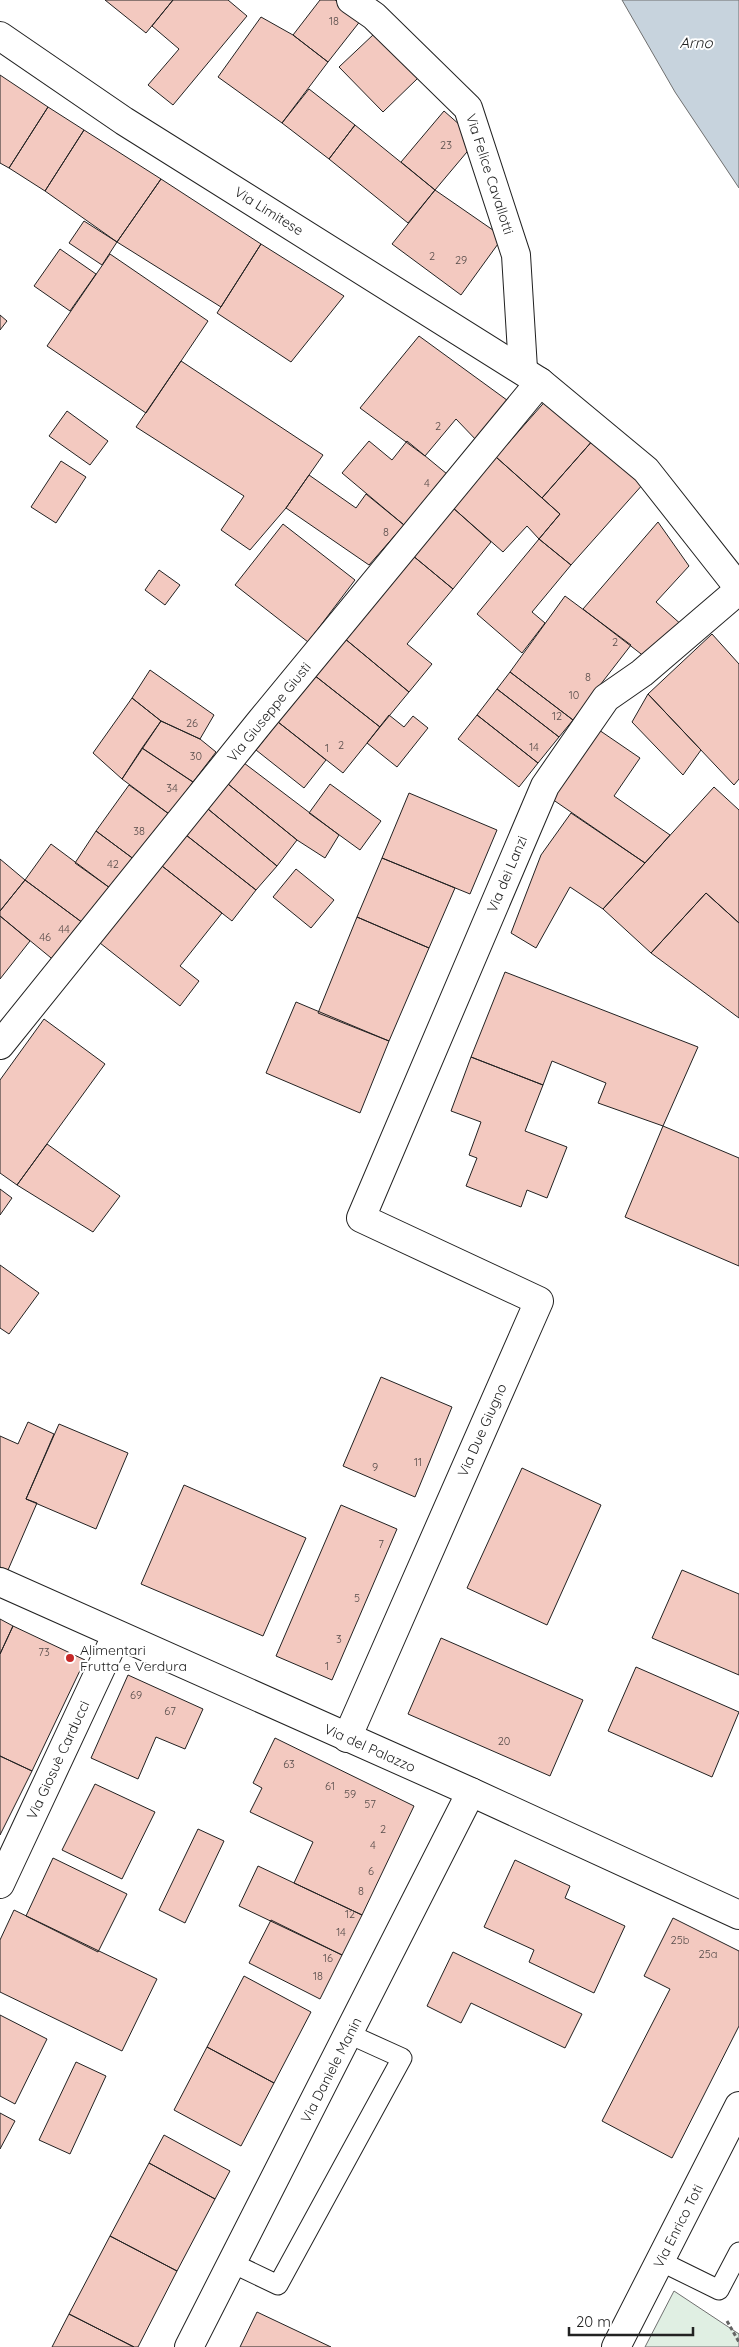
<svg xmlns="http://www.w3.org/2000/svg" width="739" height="2347" font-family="Quicksand,sans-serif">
  <rect width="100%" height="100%" fill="#fff"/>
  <path fill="#e0efe3" stroke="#6f6f6f" d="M 674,2291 L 739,2334 L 739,2347 L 645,2347 Z"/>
  <path fill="#c7d3dd" stroke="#6f6f6f" d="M 622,0 L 739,0 L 739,188 L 675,92 Z"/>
  <path fill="#f3c9c0" stroke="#222" d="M 105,0 L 173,0 L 146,33 Z
    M 173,0 L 228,0 L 247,16 L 173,105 L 148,85 L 179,49 L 152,26 Z
    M 320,0 L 335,0 L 361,20 L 328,62 L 293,35 Z
    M 261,17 L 293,35 L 328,62 L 282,123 L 218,77 Z
    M 374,34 L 418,78 L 383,112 L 339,67 Z
    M 0,75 L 48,107 L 9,168 L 0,163 Z
    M 309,89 L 355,125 L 329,159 L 282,123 Z
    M 48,107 L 84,130 L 45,191 L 9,168 Z
    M 444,111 L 477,140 L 435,190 L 401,162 Z
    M 355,125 L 435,190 L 408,223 L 329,159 Z
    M 84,130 L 161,179 L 117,242 L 45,191 Z
    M 161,179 L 261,244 L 221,307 L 117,242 Z
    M 435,190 L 503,237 L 461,295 L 392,244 Z
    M 84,221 L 117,242 L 102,265 L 69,243 Z
    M 261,244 L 344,296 L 291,362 L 217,313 Z
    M 60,249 L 96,274 L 70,311 L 34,286 Z
    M 110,254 L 208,321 L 146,413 L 47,346 Z
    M 0,315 L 7,321 L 0,330 Z
    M 419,336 L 511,403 L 479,443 L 456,419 L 425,456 L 360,408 Z
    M 181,361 L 323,455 L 286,508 L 250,550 L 221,530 L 244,496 L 136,427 Z
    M 549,397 L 594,439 L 542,498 L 496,457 Z
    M 67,411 L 108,441 L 90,465 L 49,436 Z
    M 594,439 L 644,483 L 571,565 L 539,539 L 560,514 L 542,498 Z
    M 369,441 L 392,460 L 407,441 L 447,474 L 404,525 L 342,473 Z
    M 496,457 L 560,514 L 539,539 L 527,526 L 503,552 L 452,507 Z
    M 61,461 L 86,477 L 56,523 L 31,507 Z
    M 309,475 L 356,508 L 366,494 L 404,525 L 369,565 L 286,508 Z
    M 452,507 L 491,542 L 453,589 L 412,555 Z
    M 658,522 L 689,566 L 656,602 L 683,626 L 645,657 L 583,609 Z
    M 283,524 L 355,580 L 308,642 L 235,585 Z
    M 539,539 L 571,565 L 532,612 L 545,623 L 522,653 L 477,614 Z
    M 412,555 L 453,589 L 407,644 L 432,664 L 409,692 L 344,638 Z
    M 159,570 L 180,585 L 165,605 L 145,590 Z
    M 565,596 L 631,645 L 573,720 L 510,672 Z
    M 712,634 L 739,664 L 739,779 L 734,785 L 648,694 Z
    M 344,638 L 409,692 L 380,727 L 314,675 Z
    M 150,670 L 214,715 L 200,739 L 161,721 L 132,698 Z
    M 510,672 L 573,720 L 559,737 L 497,689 Z
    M 314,675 L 380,727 L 343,773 L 278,722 Z
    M 497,689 L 559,737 L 538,763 L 477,715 Z
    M 648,694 L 701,750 L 683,775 L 632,722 Z
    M 132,698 L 161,721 L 122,779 L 93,753 Z
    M 389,715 L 404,727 L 413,716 L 428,728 L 397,767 L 367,743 Z
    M 477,715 L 538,763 L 519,787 L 458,739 Z
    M 161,721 L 200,739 L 216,752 L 193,782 L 142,748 Z
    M 278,722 L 326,760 L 304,788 L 256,750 Z
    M 599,730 L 640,758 L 614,796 L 670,835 L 645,863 L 552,799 Z
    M 142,748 L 193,782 L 169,814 L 122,779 Z
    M 244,763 L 339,835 L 325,858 L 297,840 L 228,784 Z
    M 228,784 L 297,840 L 277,866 L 208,809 Z
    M 330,784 L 381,821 L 360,850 L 309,813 Z
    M 129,785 L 169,814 L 135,860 L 96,831 Z
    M 714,787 L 739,810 L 739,923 L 706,893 L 651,953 L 603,909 Z
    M 409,793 L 497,830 L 470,894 L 382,858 Z
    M 208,809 L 277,866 L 256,890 L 186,835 Z
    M 571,813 L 645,863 L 603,909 L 570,887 L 536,948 L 511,933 L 541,855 Z
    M 96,831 L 135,860 L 110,888 L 75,863 Z
    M 186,835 L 256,890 L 232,921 L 162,866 Z
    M 51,844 L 110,888 L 83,923 L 25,880 Z
    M 382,858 L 455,888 L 429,948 L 357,917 Z
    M 0,859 L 25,880 L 0,911 Z
    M 162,866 L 222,913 L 180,966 L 199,981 L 180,1006 L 100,943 Z
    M 296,869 L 334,900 L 311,928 L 273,897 Z
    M 25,880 L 83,923 L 56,962 L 0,916 L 0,911 Z
    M 706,893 L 739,923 L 739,1018 L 651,953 Z
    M 0,916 L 30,941 L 0,979 Z
    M 357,917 L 429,948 L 389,1041 L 318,1013 Z
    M 505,972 L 698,1047 L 663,1126 L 598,1103 L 606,1083 L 552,1061 L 543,1085 L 471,1057 Z
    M 296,1002 L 389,1041 L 360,1113 L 266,1073 Z
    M 44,1019 L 105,1064 L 17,1185 L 0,1173 L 0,1080 Z
    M 471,1057 L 543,1085 L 525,1131 L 567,1147 L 547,1198 L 527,1190 L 521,1207 L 466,1186 L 477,1158 L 469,1155 L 481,1122 L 451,1111 Z
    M 663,1126 L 739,1158 L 739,1266 L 625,1217 Z
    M 47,1144 L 120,1196 L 93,1232 L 17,1185 Z
    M 0,1189 L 12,1198 L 0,1215 Z
    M 0,1265 L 39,1293 L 9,1334 L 0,1328 Z
    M 381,1377 L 452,1407 L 415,1497 L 343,1466 Z
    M 28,1422 L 54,1434 L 26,1499 L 37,1503 L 8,1570 L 0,1567 L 0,1436 L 18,1444 Z
    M 59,1424 L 128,1453 L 96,1529 L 26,1499 Z
    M 522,1468 L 601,1505 L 547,1625 L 467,1588 Z
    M 184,1485 L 306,1538 L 263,1636 L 141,1584 Z
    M 341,1505 L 397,1529 L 332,1680 L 276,1656 Z
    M 682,1570 L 739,1594 L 739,1675 L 652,1638 Z
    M 0,1619 L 13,1626 L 0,1654 Z
    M 13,1626 L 85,1660 L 32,1771 L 0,1756 L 0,1654 Z
    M 441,1638 L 583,1700 L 550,1776 L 408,1714 Z
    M 636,1667 L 739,1712 L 712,1777 L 608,1731 Z
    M 128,1675 L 203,1709 L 185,1749 L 156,1737 L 138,1779 L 91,1758 Z
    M 275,1738 L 414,1806 L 362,1915 L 294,1883 L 313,1842 L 250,1812 L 262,1788 L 253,1783 Z
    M 0,1756 L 32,1771 L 0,1835 Z
    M 95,1784 L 155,1812 L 122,1879 L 62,1850 Z
    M 198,1829 L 224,1841 L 185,1923 L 159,1910 Z
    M 53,1858 L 127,1894 L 98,1952 L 26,1916 Z
    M 515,1860 L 570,1886 L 565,1898 L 625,1926 L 594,1993 L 529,1962 L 534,1950 L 484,1927 Z
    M 258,1866 L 362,1915 L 342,1955 L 239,1906 Z
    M 14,1910 L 157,1979 L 122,2051 L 0,1992 L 0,1940 Z
    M 673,1918 L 739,1951 L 739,2026 L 672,2158 L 602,2121 L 670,1989 L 644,1976 Z
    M 271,1920 L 342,1955 L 320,1999 L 249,1963 Z
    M 453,1952 L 582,2014 L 565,2048 L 471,2003 L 461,2023 L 427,2006 Z
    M 244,1976 L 311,2012 L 274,2083 L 207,2047 Z
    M 0,2015 L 47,2039 L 15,2104 L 0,2096 Z
    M 207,2047 L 274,2083 L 241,2146 L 174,2110 Z
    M 76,2062 L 106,2076 L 70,2154 L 39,2140 Z
    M 0,2113 L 15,2121 L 0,2149 Z
    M 164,2135 L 230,2171 L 215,2199 L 149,2163 Z
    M 149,2163 L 215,2199 L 177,2271 L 110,2236 Z
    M 110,2236 L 177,2271 L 138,2347 L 134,2347 L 69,2314 Z
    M 257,2312 L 331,2347 L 240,2347 Z
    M 69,2314 L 134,2347 L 52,2347 Z"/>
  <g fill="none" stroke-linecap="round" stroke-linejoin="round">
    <defs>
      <path id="service" d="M 660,2261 L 719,2290 L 739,2252
        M 232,2263 L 278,2285 L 402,2058 L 349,2034"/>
      <path id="minor" d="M 351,0 L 374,16 L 468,108 L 516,255 L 523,369
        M 0,1045 L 260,722 L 540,382
        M 347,1738 L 539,1301 L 361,1218 L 545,786 L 606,698 L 642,673 L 739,590
        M 0,1884 L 116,1636
        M 189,2347 L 471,1792
        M 616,2347 L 739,2106"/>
      <path id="secondary" d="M 0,36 L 124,121 L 540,382 L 646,470 L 739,588
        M 0,1582 L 471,1792 L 739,1915"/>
    </defs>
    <use href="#service" stroke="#222" stroke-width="21"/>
    <use href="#minor" stroke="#222" stroke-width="30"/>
    <use href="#secondary" stroke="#222" stroke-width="30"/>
    <path stroke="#646464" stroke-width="3" stroke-dasharray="4 2.5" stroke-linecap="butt" d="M 727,2321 L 739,2342"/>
    <use href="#service" stroke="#fff" stroke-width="19"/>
    <use href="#minor" stroke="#fff" stroke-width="28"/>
    <use href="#secondary" stroke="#fff" stroke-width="28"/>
  </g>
  <circle fill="#c62828" stroke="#fff" stroke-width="2" cx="70" cy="1658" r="5"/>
  <g text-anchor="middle" stroke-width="4" stroke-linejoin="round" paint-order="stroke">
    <g font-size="11" fill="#564c4a">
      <text x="334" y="25">18</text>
      <text x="446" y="149">23</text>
      <text x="432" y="260">2</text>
      <text x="461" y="264">29</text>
      <text x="438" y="430">2</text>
      <text x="427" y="487">4</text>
      <text x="386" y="536">8</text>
      <text x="615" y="646">2</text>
      <text x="588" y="681">8</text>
      <text x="574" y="699">10</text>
      <text x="557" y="720">12</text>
      <text x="192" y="727">26</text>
      <text x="341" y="749">2</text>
      <text x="534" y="751">14</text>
      <text x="327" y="752">1</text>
      <text x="196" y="760">30</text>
      <text x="172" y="792">34</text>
      <text x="139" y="835">38</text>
      <text x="113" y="868">42</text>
      <text x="64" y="933">44</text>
      <text x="45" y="941">46</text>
      <text x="418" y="1466">11</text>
      <text x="375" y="1471">9</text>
      <text x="381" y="1548">7</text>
      <text x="357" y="1602">5</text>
      <text x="339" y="1643">3</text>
      <text x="44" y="1656">73</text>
      <text x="327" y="1670">1</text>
      <text x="136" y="1699">69</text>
      <text x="170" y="1715">67</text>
      <text x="504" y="1745">20</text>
      <text x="289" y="1768">63</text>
      <text x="330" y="1790">61</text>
      <text x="350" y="1798">59</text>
      <text x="370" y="1808">57</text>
      <text x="383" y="1833">2</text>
      <text x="373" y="1849">4</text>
      <text x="371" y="1875">6</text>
      <text x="361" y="1895">8</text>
      <text x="350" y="1918">12</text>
      <text x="341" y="1936">14</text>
      <text x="680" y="1944">25b</text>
      <text x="708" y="1958">25a</text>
      <text x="328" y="1962">16</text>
      <text x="318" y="1980">18</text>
    </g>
    <g font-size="14" fill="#222" stroke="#fff">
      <text transform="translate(490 174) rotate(72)" y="5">Via Felice Cavallotti</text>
      <text transform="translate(269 211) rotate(32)" y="5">Via Limitese</text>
      <text transform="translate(269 712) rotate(-51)" y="5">Via Giuseppe Giusti</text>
      <text transform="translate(507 874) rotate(-67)" y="5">Via dei Lanzi</text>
      <text transform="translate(482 1430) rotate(-66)" y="5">Via Due Giugno</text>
      <text transform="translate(370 1748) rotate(24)" y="5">Via del Palazzo</text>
      <text transform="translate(58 1760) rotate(-65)" y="5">Via Giosuè Carducci</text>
      <text transform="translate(331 2070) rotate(-63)" y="5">Via Daniele Manin</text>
      <text transform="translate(678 2226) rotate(-63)" y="5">Via Enrico Toti</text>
    </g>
    <g font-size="14" fill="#222" stroke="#fff" text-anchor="start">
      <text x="80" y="1655">Alimentari<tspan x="80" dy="16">Frutta e Verdura</tspan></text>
    </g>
    <g font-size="15" font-style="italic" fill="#222" stroke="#fff">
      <text x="696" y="48">Arno</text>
    </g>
  </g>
  <path d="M569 2327v8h124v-8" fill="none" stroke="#222222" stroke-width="2.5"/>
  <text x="576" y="2327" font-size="15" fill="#222222" stroke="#ffffff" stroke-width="4" paint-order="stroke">20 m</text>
</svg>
